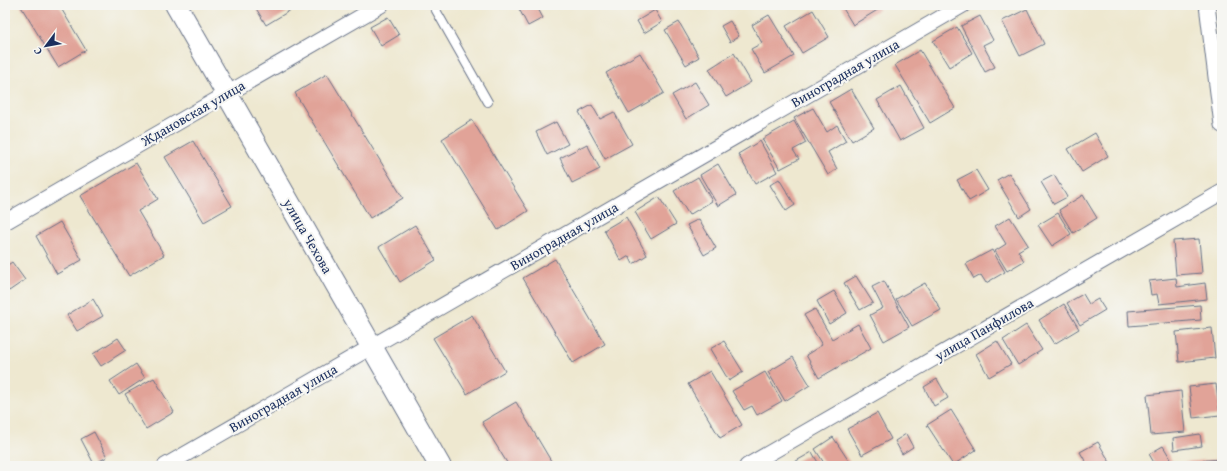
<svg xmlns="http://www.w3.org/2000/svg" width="1227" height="471" font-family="'Gentium Book Plus',serif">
  <rect width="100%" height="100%" fill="#f6f6f2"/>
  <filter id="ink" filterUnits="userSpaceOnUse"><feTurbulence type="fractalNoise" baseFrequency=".025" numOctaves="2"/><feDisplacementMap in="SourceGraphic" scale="8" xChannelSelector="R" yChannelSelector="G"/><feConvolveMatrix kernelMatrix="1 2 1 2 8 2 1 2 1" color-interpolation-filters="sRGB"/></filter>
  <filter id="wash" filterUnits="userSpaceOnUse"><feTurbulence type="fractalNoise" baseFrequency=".012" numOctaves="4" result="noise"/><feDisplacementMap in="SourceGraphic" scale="16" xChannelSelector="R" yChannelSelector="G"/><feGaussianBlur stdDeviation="0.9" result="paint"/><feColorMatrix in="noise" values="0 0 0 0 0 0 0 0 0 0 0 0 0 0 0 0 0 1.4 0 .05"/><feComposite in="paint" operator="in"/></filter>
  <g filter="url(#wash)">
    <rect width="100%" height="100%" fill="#eee8d0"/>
    <g id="blocks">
      <path fill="#e1a398" d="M 20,5 L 59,5 L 86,50 L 58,67 Z
        M 254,5 L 299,5 L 266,25 Z
        M 517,5 L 536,5 L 543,18 L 528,26 Z
        M 841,5 L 877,5 L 879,9 L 853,25 Z
        M 1027,9 L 1044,44 L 1020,56 L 1002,21 Z
        M 655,10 L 662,22 L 644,33 L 637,21 Z
        M 813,10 L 829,37 L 802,53 L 786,26 Z
        M 769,15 L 794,56 L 765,73 L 751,49 L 762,43 L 752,25 Z
        M 980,16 L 993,40 L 983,45 L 995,67 L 985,72 L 961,26 Z
        M 388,17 L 399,35 L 381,46 L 370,27 Z
        M 730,21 L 739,36 L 730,42 L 721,26 Z
        M 679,22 L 699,57 L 686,65 L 665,30 Z
        M 957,27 L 972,53 L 949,67 L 933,41 Z
        M 920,50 L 955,108 L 930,123 L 895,65 Z
        M 640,53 L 664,93 L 629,113 L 606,73 Z
        M 734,53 L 751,82 L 726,97 L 709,69 Z
        M 327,74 L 403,198 L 370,218 L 295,93 Z
        M 695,82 L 709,105 L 686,119 L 672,95 Z
        M 901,86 L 924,128 L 900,141 L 877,100 Z
        M 851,89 L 874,128 L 852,141 L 829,102 Z
        M 592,105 L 600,119 L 614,112 L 632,144 L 605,159 L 579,112 Z
        M 813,108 L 827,132 L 837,125 L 846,141 L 828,152 L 837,169 L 828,175 L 794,118 Z
        M 472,120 L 528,211 L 498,230 L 442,139 Z
        M 794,121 L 806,143 L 793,150 L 799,159 L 780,169 L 762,139 Z
        M 556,122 L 568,144 L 547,155 L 536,132 Z
        M 1095,133 L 1108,156 L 1082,172 L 1068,149 Z
        M 193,141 L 232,206 L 204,222 L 165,157 Z
        M 760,141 L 777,172 L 755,184 L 738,154 Z
        M 587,144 L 600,169 L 572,183 L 560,158 Z
        M 136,163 L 158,199 L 138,211 L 164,255 L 129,276 L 80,196 Z
        M 718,164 L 736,195 L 718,206 L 700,175 Z
        M 976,170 L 988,190 L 969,201 L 957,180 Z
        M 1009,173 L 1031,209 L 1019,217 L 997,180 Z
        M 1054,175 L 1067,197 L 1054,204 L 1041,182 Z
        M 698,177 L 712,201 L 689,215 L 674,191 Z
        M 779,179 L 795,205 L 786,211 L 770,185 Z
        M 1083,195 L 1097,218 L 1073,233 L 1059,210 Z
        M 659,197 L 676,224 L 651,239 L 635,212 Z
        M 1058,213 L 1071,234 L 1052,246 L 1038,225 Z
        M 626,217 L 647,255 L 633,264 L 629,256 L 621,261 L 604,230 Z
        M 1010,217 L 1028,245 L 1018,251 L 1024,261 L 1007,271 L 995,251 L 1006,244 L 995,226 Z
        M 699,219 L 716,248 L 704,255 L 687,225 Z
        M 60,222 L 82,260 L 57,274 L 36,236 Z
        M 415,225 L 436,260 L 400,282 L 379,247 Z
        M 1199,239 L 1202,273 L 1176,275 L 1173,241 Z
        M 992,250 L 1005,272 L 986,283 L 981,275 L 974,279 L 966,264 Z
        M 555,259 L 605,344 L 573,363 L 523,278 Z
        M 12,262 L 25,280 L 9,291 L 5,285 L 5,267 Z
        M 856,276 L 873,303 L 860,310 L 844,283 Z
        M 1176,278 L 1177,287 L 1205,283 L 1207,299 L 1159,304 L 1157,294 L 1151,295 L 1149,281 Z
        M 884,281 L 909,327 L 884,341 L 870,315 L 883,308 L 872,287 Z
        M 925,283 L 941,310 L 912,326 L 896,299 Z
        M 834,291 L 847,313 L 829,324 L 817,301 Z
        M 1083,294 L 1089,304 L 1098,299 L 1105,310 L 1080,325 L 1067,303 Z
        M 93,299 L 103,316 L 77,331 L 67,315 Z
        M 1064,304 L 1079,329 L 1054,344 L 1039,320 Z
        M 1200,305 L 1201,320 L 1129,326 L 1128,311 Z
        M 815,309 L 832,339 L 858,324 L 871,348 L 819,378 L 806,355 L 822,345 L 804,315 Z
        M 472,315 L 505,371 L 467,394 L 433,338 Z
        M 1026,325 L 1042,350 L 1018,365 L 1003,340 Z
        M 1212,328 L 1215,358 L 1179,362 L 1176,332 Z
        M 118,338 L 126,350 L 101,366 L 93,354 Z
        M 724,341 L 743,372 L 729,381 L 710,349 Z
        M 997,341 L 1011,364 L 989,377 L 976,354 Z
        M 793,357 L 810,385 L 785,401 L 768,372 Z
        M 136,364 L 145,378 L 119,395 L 110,381 Z
        M 710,371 L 742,425 L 720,438 L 688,384 Z
        M 765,372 L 782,401 L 757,415 L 752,406 L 744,410 L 732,391 Z
        M 154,378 L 174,412 L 146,429 L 125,394 Z
        M 937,379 L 948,398 L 934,406 L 924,387 Z
        M 1216,384 L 1220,415 L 1193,418 L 1189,387 Z
        M 1181,391 L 1185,432 L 1151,435 L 1147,395 Z
        M 516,402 L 554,466 L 509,466 L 482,422 Z
        M 951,410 L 976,450 L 953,465 L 927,425 Z
        M 877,413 L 891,439 L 862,455 L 847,429 Z
        M 94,432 L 107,457 L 94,464 L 81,439 Z
        M 906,434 L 913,447 L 902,454 L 895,441 Z
        M 1200,434 L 1202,446 L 1174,450 L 1173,438 Z
        M 833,437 L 852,466 L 826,466 L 815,449 Z
        M 1098,442 L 1112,466 L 1088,466 L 1080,452 Z
        M 1163,446 L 1175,466 L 1156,466 L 1149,454 Z
        M 812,452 L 820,466 L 793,466 L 791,464 Z
        M 1222,459 L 1222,466 L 1185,466 L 1184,462 Z"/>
    </g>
  </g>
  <g filter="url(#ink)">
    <use href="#blocks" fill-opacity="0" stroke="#657086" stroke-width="1"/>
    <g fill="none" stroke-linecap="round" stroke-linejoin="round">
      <defs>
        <path id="lane" d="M 433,5 L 488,102"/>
        <path id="street" d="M 1207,5 L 1222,125
          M 5,222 L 381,5
          M 165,466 L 963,5
          M 747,466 L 1222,192"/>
        <path id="secondary" d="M 176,5 L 440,466"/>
      </defs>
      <use href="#lane" stroke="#657086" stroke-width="10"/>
      <use href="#street" stroke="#657086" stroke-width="17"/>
      <use href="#secondary" stroke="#657086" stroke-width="23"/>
      <use href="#lane" stroke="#fff" stroke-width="8"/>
      <use href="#street" stroke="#fff" stroke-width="15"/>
      <use href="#secondary" stroke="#fff" stroke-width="21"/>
    </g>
  </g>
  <g text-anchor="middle" stroke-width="4" stroke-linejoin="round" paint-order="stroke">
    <g font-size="14" fill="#1b2f5e" stroke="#f6f6f2">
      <text transform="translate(845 73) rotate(-30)" y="5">Виноградная улица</text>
      <text transform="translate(193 113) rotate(-30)" y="5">Ждановская улица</text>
      <text transform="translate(308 236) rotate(60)" y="5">улица Чехова</text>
      <text transform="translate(564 236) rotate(-30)" y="5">Виноградная улица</text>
      <text transform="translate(984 329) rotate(-30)" y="5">улица Панфилова</text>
      <text transform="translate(283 398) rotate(-30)" y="5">Виноградная улица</text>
    </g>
  </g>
  <rect width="1227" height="471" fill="none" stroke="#f6f6f2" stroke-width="20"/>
  <g transform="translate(46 46) rotate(238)" stroke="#f6f6f2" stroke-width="3" paint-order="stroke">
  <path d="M0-3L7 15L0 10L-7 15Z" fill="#1b2f5e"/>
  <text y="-6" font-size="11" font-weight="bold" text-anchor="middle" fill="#1b2f5e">С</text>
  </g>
</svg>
